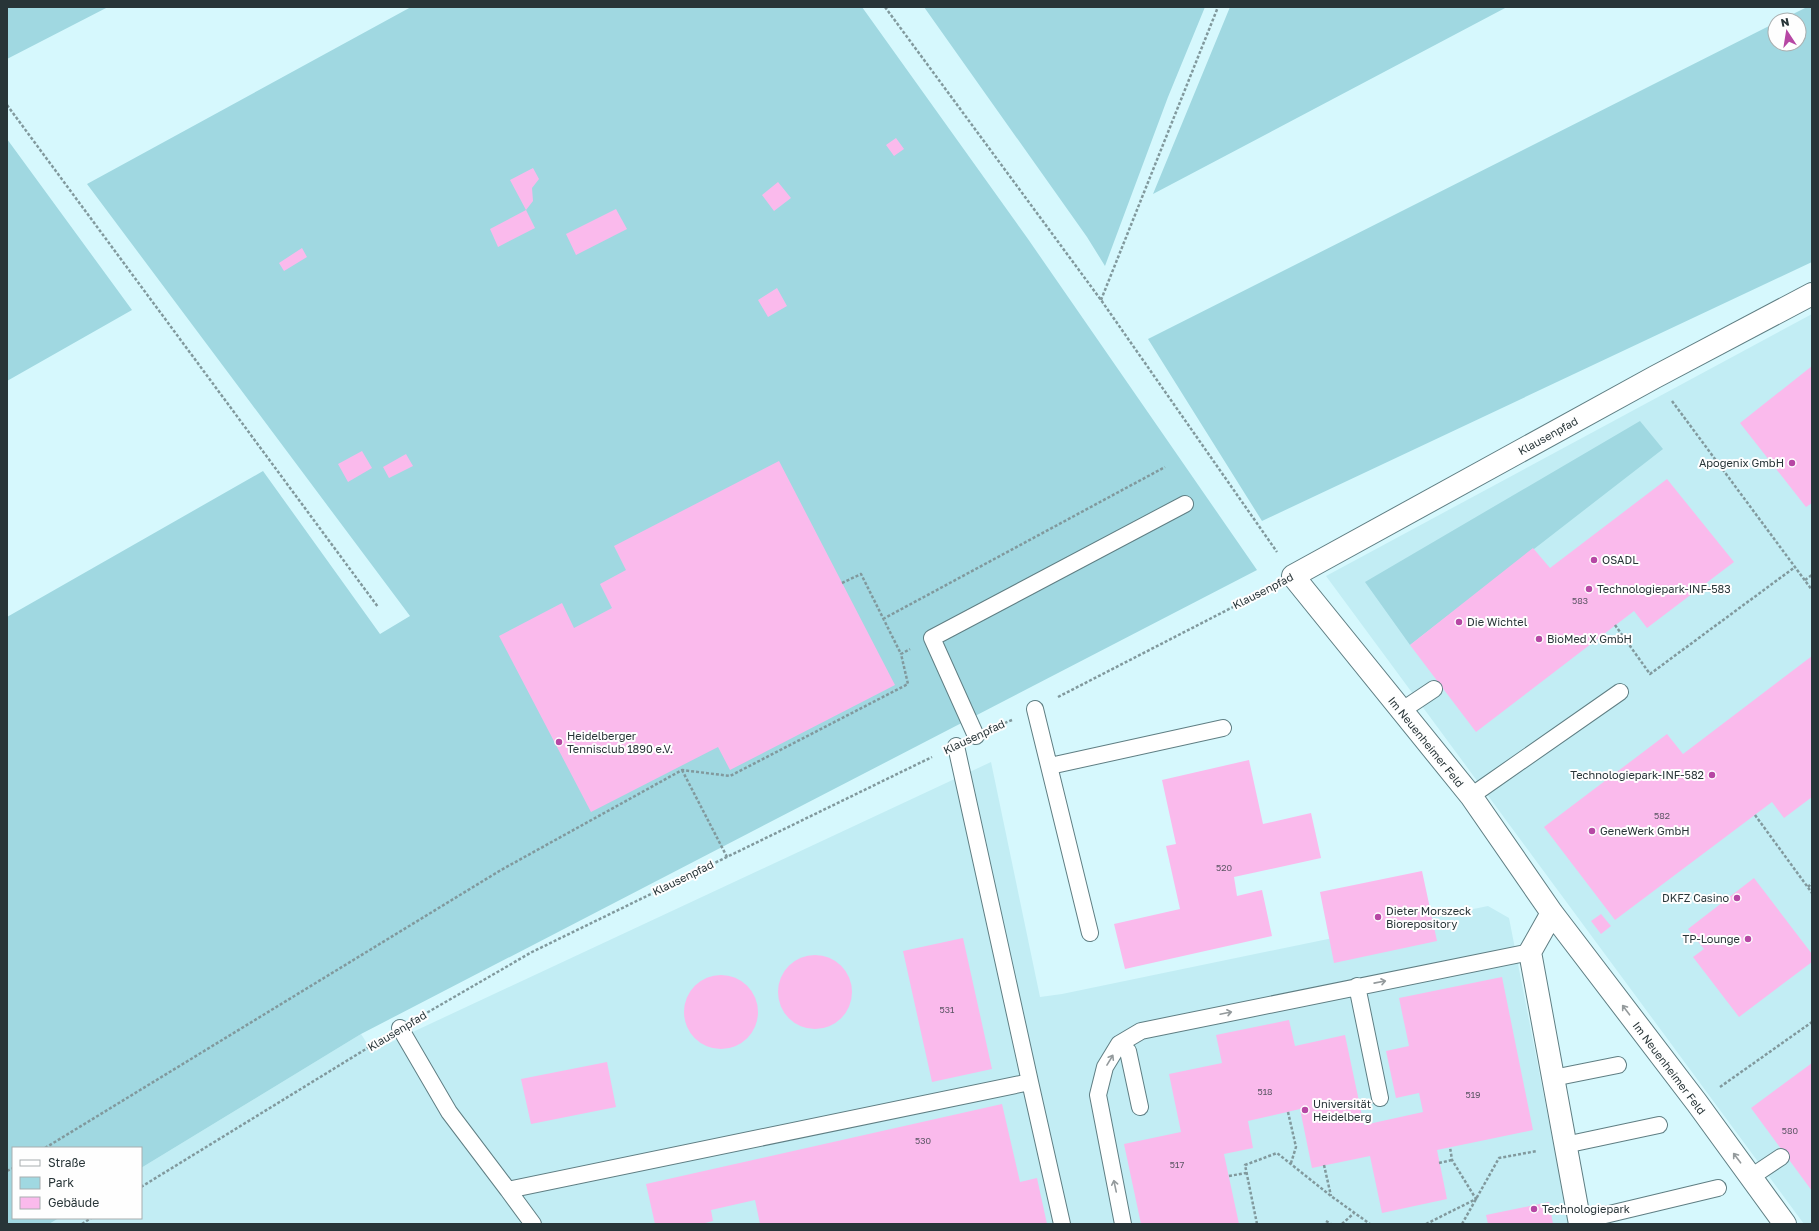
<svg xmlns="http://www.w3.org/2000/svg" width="1819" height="1231" font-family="'Golos Text',sans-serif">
  <rect width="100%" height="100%" fill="#d6f8fd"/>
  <path fill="#c2edf4" d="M 1812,314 L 1812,1224 L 1804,1224 L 1326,576 Z
    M 991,762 L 1040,997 L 1062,994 L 1488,906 L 1509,918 L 1569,1224 L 49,1224 L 59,1218 L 141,1218 L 141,1168 L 361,1034 L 372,1051 Z"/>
  <path fill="#a0d8e1" d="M 7,7 L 108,7 L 7,59 Z
    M 411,7 L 862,7 L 1028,239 L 1257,570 L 361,1034 L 141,1168 L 141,1148 L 13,1148 L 13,1218 L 59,1218 L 49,1224 L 7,1224 L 7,617 L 263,471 L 380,634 L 410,616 L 87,184 Z
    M 924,7 L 1205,7 L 1168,97 L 1105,266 L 1087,237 Z
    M 1230,7 L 1507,7 L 1153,194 Z
    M 1807,7 L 1812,7 L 1812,262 L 1262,521 L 1148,339 L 1775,23 L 1775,44 L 1799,44 L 1799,20 L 1781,20 Z
    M 7,139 L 132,310 L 7,381 Z
    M 1640,421 L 1663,449 L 1410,645 L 1365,582 Z"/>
  <path fill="#fabaec" d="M 896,138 L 904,149 L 894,156 L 886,145 Z
    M 533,168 L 539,179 L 532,188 L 533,201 L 526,210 L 510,180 Z
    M 778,182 L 791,198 L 774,211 L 762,195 Z
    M 616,209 L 627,229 L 576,255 L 566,234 Z
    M 526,210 L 535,228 L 498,247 L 490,229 Z
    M 302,248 L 307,257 L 284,271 L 279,263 Z
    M 777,288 L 787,306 L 768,317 L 758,300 Z
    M 1812,366 L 1812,503 L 1806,507 L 1740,423 Z
    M 362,451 L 372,468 L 348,482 L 338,464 Z
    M 406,454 L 413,466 L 389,478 L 383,467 Z
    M 779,461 L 895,685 L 730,770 L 718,747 L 591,812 L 499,636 L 562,603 L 574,628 L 612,608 L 600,584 L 626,570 L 614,546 Z
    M 1667,479 L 1734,562 L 1647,628 L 1634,611 L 1476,732 L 1410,645 L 1533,548 L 1550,568 Z
    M 1812,656 L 1812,797 L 1784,818 L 1772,802 L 1615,920 L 1544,827 L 1667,734 L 1683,754 Z
    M 1249,760 L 1263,824 L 1311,813 L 1321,858 L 1234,877 L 1237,896 L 1262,890 L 1272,936 L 1125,969 L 1114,924 L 1180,909 L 1166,846 L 1176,844 L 1162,780 Z
    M 1422,871 L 1437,941 L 1334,963 L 1320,892 Z
    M 1754,878 L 1812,954 L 1812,962 L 1739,1017 L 1693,957 L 1704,949 L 1688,929 Z
    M 1601,914 L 1611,926 L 1601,934 L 1591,921 Z
    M 963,938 L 992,1069 L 932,1082 L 903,951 Z
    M778 992a37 37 0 1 1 74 0a37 37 0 1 1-74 0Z
    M684 1012a37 37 0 1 1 74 0a37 37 0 1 1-74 0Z
    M 1502,977 L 1533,1130 L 1437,1150 L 1447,1199 L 1382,1213 L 1370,1156 L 1312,1168 L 1300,1109 L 1248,1121 L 1253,1148 L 1224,1154 L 1239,1224 L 1141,1224 L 1124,1144 L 1181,1132 L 1169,1074 L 1222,1063 L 1216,1035 L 1289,1020 L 1295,1046 L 1345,1035 L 1364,1125 L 1423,1112 L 1419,1093 L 1396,1098 L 1386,1051 L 1409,1046 L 1399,998 Z
    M 607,1062 L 616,1107 L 531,1124 L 521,1079 Z
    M 1812,1063 L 1812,1191 L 1751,1108 Z
    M 1002,1104 L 1020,1182 L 1037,1178 L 1047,1224 L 760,1224 L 755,1200 L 711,1210 L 713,1221 L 701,1224 L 655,1224 L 646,1184 Z
    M 1549,1202 L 1553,1224 L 1488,1224 L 1486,1215 Z"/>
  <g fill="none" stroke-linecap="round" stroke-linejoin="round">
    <defs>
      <path id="lane" d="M 1035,709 L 1090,933
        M 1401,711 L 1434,689
        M 976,736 L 932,638 L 1185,504
        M 1050,766 L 1223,728
        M 1471,796 L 1620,692
        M 1357,986 L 1380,1098
        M 400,1028 L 449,1112 L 508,1190 L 1030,1082 L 956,746
        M 1119,1044 L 1128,1051 L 1140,1107
        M 1553,1078 L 1618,1065
        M 1030,1082 L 1062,1224
        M 1565,1145 L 1659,1125
        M 1751,1177 L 1781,1157
        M 508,1190 L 533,1224
        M 1580,1221 L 1718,1188
        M 1123,1224 L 1098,1095 L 1105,1067 L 1119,1044 L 1141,1031 L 1530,952"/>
      <path id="street" d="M 1552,913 L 1530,952 L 1580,1224
        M 1785,1224 L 1697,1103 L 1552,913 L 1471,796 L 1293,576 L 1655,377 L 1812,294"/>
    </defs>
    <use href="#lane" stroke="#5f7e83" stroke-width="18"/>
    <use href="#street" stroke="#5f7e83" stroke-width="24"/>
    <path stroke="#81999d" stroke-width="2.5" stroke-dasharray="3 2" stroke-linecap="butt" d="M 885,7 L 1101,300 L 1277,552
      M 7,105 L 378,607
      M 1101,300 L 1218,7
      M 1672,401 L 1812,590
      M 1805,580 L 1812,575
      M 842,583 L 861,574 L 901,654
      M 883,619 L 1165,467
      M 1615,625 L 1650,674 L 1795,567
      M 1058,697 L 1268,589
      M 1000,725 L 1012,720
      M 682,770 L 727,857
      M 1755,815 L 1812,893
      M 1808,887 L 1812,883
      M 423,1015 L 532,952 L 932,757
      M 1720,1087 L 1812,1022
      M 1288,1112 L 1296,1147 L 1291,1163
      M 45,1148 L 501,870 L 682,770 L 730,776 L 908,684 L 901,654 L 910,649
      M 1439,1163 L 1452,1160
      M 1324,1165 L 1331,1196
      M 7,1171 L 13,1168
      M 1229,1176 L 1246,1173
      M 141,1187 L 379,1041
      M 1326,1221 L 1331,1224
      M 82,1224 L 91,1218
      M 1257,1224 L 1245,1165 L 1277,1153 L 1331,1196 L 1370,1224
      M 1342,1224 L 1354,1213
      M 1426,1224 L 1476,1199 L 1452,1160 L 1450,1147
      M 1462,1224 L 1499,1158 L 1537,1151"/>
    <use href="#lane" stroke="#fff" stroke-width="16"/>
    <use href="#street" stroke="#fff" stroke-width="22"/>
  </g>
  <defs><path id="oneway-shaft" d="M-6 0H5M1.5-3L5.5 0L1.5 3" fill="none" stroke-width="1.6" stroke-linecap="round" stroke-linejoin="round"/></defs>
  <g stroke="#949a9c">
    <use href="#oneway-shaft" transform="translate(1380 982) rotate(-11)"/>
    <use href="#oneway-shaft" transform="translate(1626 1010) rotate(-127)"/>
    <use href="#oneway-shaft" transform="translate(1226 1013) rotate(-12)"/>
    <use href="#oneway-shaft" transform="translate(1110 1060) rotate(-59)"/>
    <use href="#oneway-shaft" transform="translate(1737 1158) rotate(-127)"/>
    <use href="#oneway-shaft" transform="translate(1115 1186) rotate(-102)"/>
  </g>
  <g fill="#b647a4" stroke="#fefefe" stroke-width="1.5">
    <circle cx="1792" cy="463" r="4"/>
    <circle cx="1594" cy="560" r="4"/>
    <circle cx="1589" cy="589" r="4"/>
    <circle cx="1459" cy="622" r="4"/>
    <circle cx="1539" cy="639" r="4"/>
    <circle cx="559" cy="742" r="4"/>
    <circle cx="1712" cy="775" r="4"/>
    <circle cx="1592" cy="831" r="4"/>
    <circle cx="1737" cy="898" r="4"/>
    <circle cx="1378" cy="917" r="4"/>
    <circle cx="1748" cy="939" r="4"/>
    <circle cx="1305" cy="1110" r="4"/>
    <circle cx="1534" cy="1209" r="4"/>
  </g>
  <g text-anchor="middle" stroke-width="4" stroke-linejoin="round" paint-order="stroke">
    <g font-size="9" fill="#5c5665">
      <text x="1580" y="604">583</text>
      <text x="1662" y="819">582</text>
      <text x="1224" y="871">520</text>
      <text x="947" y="1013">531</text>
      <text x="1265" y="1095">518</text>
      <text x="1473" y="1098">519</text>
      <text x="1790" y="1134">580</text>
      <text x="923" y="1144">530</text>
      <text x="1177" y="1168">517</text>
    </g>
    <g font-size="11" fill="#283538" stroke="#fefefe">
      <text transform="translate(1548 436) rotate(-29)" y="4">Klausenpfad</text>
      <text transform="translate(1263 591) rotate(-27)" y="4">Klausenpfad</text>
      <text transform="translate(974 737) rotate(-25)" y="4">Klausenpfad</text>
      <text transform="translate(1426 742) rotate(51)" y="4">Im Neuenheimer Feld</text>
      <text transform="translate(683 878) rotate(-26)" y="4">Klausenpfad</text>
      <text transform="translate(397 1031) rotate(-31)" y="4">Klausenpfad</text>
      <text transform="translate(1669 1068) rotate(53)" y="4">Im Neuenheimer Feld</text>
    </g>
    <g font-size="11" fill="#283538" stroke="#fefefe" text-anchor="start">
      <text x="1784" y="467" text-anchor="end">Apogenix GmbH</text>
      <text x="1602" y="564">OSADL</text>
      <text x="1597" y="593">Technologiepark-INF-583</text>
      <text x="1467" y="626">Die Wichtel</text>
      <text x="1547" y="643">BioMed X GmbH</text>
      <text x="567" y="740">Heidelberger<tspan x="567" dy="13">Tennisclub 1890 e.V.</tspan></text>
      <text x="1704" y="779" text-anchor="end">Technologiepark-INF-582</text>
      <text x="1600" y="835">GeneWerk GmbH</text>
      <text x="1729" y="902" text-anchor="end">DKFZ Casino</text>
      <text x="1386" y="915">Dieter Morszeck<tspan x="1386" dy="13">Biorepository</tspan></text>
      <text x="1740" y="943" text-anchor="end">TP-Lounge</text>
      <text x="1313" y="1108">Universität<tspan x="1313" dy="13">Heidelberg</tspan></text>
      <text x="1542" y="1213">Technologiepark</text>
    </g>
  </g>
  <rect width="1819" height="1231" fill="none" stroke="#283538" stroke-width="16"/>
  <rect x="12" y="1147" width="130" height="72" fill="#fefefe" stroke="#a8aeaf"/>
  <rect x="20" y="1160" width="20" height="6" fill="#ffffff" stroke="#a8aeaf"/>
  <text x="48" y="1167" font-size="12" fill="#283538">Straße</text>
  <rect x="20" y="1177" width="20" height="12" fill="#a0d8e1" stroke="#a8aeaf"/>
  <text x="48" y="1187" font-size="12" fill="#283538">Park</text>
  <rect x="20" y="1197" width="20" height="12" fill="#fabaec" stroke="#a8aeaf"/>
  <text x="48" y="1207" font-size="12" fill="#283538">Gebäude</text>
  <g transform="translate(1787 32) rotate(348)"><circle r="19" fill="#fefefe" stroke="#a8aeaf"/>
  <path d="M0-3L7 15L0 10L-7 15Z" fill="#b647a4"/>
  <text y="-6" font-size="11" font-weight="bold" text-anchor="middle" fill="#283538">N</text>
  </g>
</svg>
